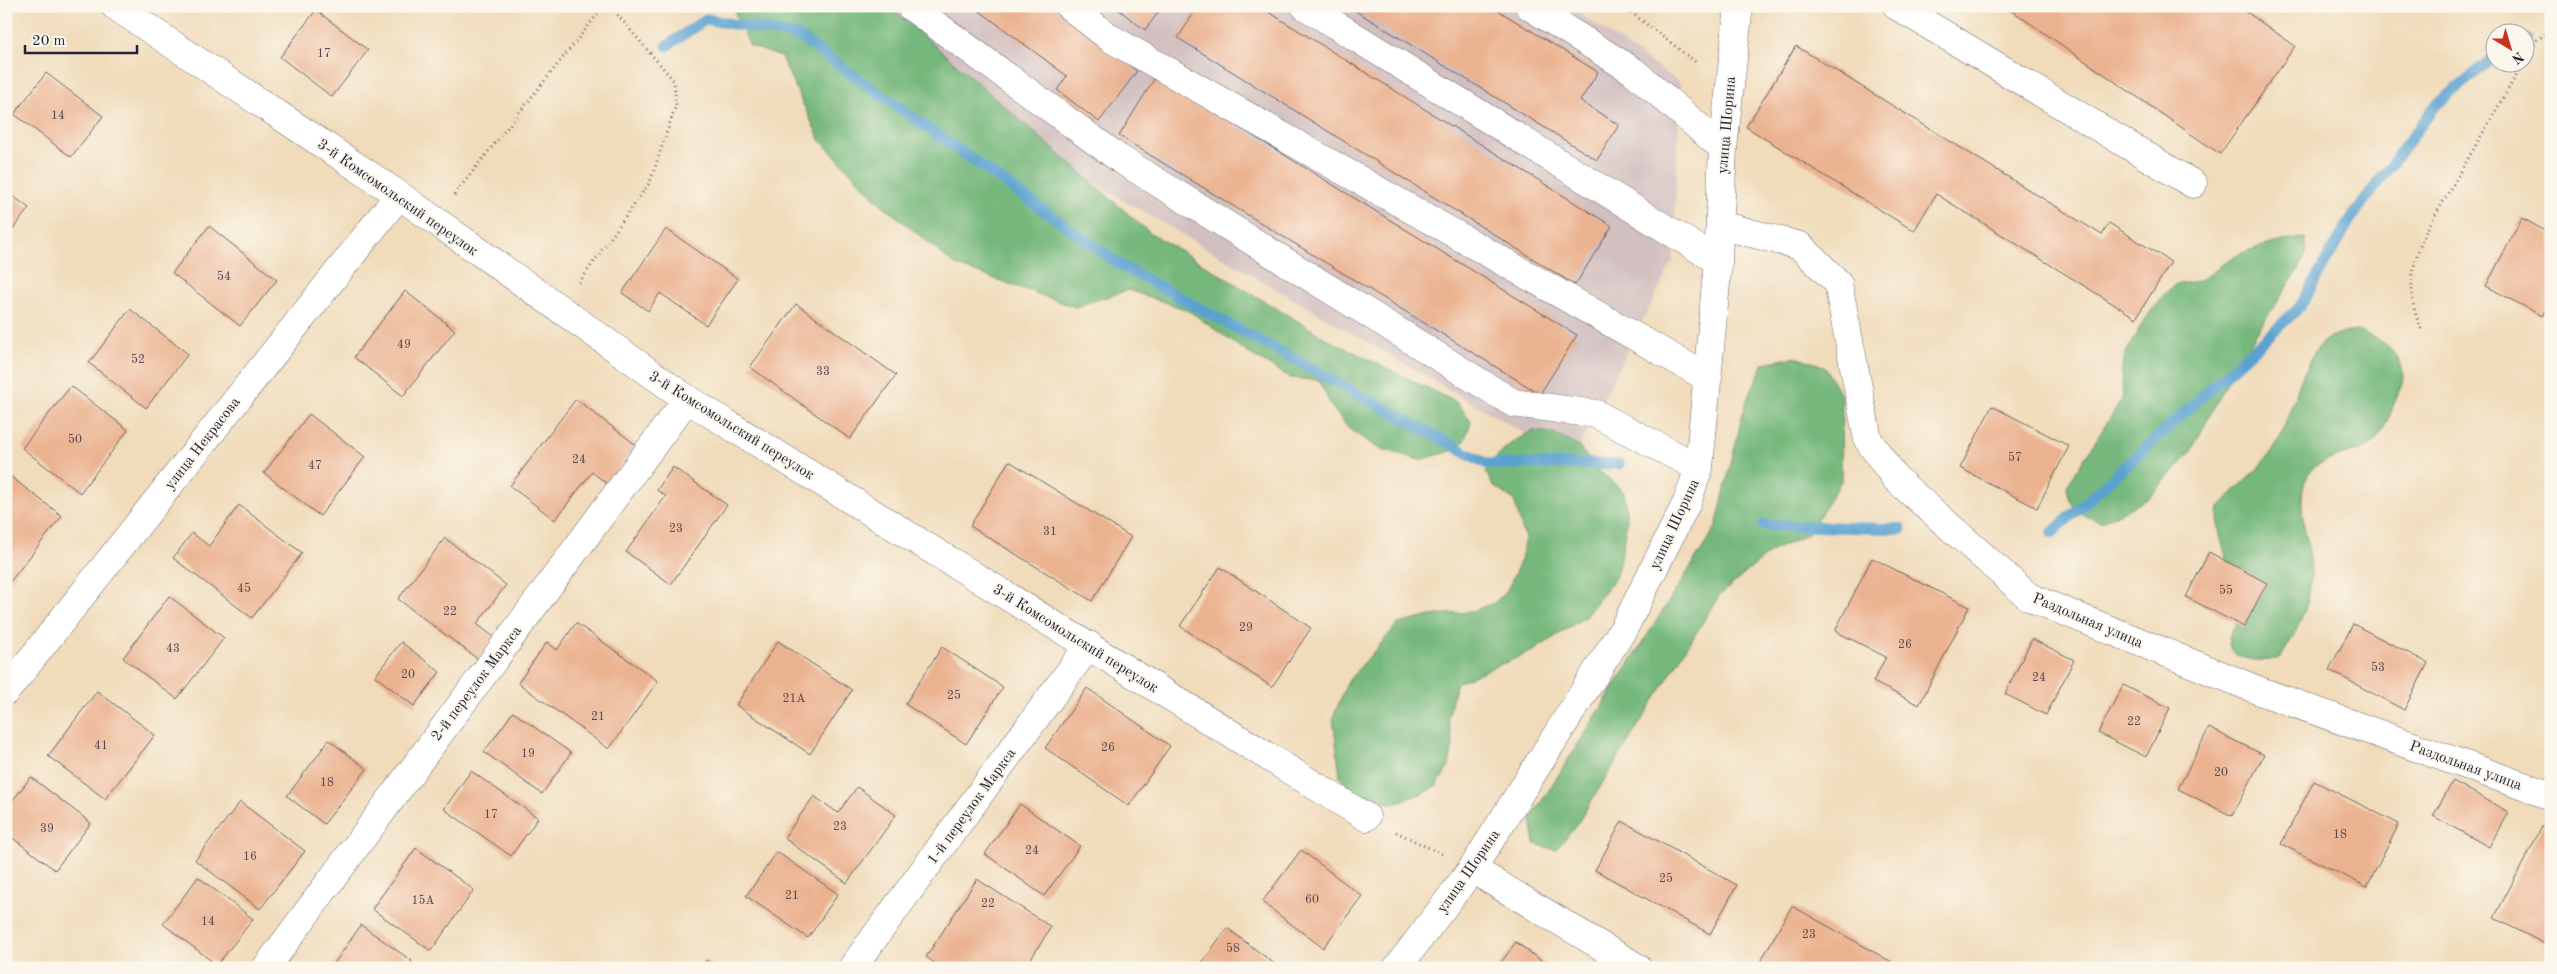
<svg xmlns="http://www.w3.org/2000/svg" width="2557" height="974" font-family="'Old Standard TT',serif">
  <rect width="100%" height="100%" fill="#fbf7ec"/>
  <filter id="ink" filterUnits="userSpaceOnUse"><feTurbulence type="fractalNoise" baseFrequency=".02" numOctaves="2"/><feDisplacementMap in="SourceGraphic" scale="10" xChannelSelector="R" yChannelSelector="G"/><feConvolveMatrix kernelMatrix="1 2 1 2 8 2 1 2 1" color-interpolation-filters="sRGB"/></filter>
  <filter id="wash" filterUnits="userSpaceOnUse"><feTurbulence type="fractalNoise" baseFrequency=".0096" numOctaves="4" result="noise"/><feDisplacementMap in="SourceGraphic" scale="20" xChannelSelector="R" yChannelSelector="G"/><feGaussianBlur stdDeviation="1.12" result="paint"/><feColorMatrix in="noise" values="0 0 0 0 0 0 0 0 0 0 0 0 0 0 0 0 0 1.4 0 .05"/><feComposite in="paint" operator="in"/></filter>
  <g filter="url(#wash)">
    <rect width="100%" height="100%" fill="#f0dbba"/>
    <path fill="#d2bfc0" d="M 834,6 L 1569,6 L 1680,83 L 1673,261 L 1572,461 L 1082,176 Z"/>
    <path fill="#76b87b" stroke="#4c6d5b" d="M 732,6 L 889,6 L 1149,232 L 1329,340 L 1458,403 L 1471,422 L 1464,441 L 1451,451 L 1420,460 L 1378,448 L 1349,429 L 1331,406 L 1319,380 L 1291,378 L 1245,351 L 1188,310 L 1128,290 L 1075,307 L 955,265 L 877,200 L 820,140 L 781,57 L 750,46 Z
      M 2305,238 L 2307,252 L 2299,270 L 2257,332 L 2230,377 L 2190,453 L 2148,499 L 2101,522 C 2079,513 2070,511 2067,486 L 2122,399 C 2124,386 2120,373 2123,361 C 2127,345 2160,294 2174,286 C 2182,282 2192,283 2200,280 C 2212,275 2221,264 2232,258 C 2249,248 2285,239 2305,238 Z
      M 2356,331 C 2378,336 2409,356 2402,383 C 2394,401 2388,428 2374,442 C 2356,458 2316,453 2306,479 C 2296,504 2307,534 2310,559 C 2315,596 2300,628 2280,658 C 2265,663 2225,662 2229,638 C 2231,627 2241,617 2248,608 C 2236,580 2213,536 2219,507 C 2236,487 2260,471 2274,448 C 2291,421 2302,353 2330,337 C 2338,333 2347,332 2356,331 Z
      M 1795,357 L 1824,366 L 1842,397 L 1841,481 L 1808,534 L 1770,552 L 1719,596 L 1577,824 L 1556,850 L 1535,844 L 1531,818 L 1716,527 L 1745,404 L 1764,363 Z
      M 1533,431 L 1554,433 L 1579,447 L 1595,467 L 1624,492 L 1627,519 L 1623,550 L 1615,578 L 1585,617 L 1533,651 L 1456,683 L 1448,719 L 1453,745 L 1449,766 L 1437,785 L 1429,791 L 1392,804 L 1351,792 L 1340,777 L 1333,717 L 1348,681 L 1398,624 L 1436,615 L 1469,612 L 1494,603 L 1507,590 L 1521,560 L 1525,539 L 1514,500 L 1493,486 L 1486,472 C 1498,452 1511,441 1533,431 Z"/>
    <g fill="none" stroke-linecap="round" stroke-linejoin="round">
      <path stroke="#5aa1d0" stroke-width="11" d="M 2524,40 L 2528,39
        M 667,46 L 706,19 L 798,36 L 1122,266 L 1487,464 L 1619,464
        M 2550,57 L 2551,58
        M 1763,525 L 1901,529
        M 2052,533 L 2299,308 L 2350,220 L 2436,105 L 2494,57"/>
    </g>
    <g id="blocks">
      <path fill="#ebb290" d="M 973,6 L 1050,6 L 1137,71 L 1099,122 L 1057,90 L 1067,76 Z
        M 1114,6 L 1163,6 L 1145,30 Z
        M 1198,6 L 1259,6 L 1612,226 L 1575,285 L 1178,38 Z
        M 1348,6 L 1491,6 L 1598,72 L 1580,101 L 1619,125 L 1597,160 Z
        M 2005,6 L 2238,6 L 2295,46 L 2220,154 Z
        M 316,10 L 368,50 L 332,97 L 280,57 Z
        M 1796,46 L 2102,235 L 2109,223 L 2171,262 L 2136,318 L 1936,194 L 1914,231 L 1746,127 Z
        M 46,73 L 103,116 L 71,157 L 14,114 Z
        M 1156,76 L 1577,335 L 1540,394 L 1119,136 Z
        M 6,191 L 29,208 L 6,238 Z
        M 2522,218 L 2551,234 L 2551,300 L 2542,316 L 2486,286 Z
        M 209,226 L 277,280 L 240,326 L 172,273 Z
        M 666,229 L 738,279 L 706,325 L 660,293 L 648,311 L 622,293 Z
        M 405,291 L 455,330 L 403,396 L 354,357 Z
        M 796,304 L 896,375 L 850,439 L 750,367 Z
        M 130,309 L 188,354 L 146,408 L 89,363 Z
        M 71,386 L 128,430 L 80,493 L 22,448 Z
        M 576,399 L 636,445 L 607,484 L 592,472 L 555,520 L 510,486 Z
        M 1992,406 L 2069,446 L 2037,508 L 1960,468 Z
        M 309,414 L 365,457 L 320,516 L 264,473 Z
        M 1009,461 L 1131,537 L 1092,601 L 970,526 Z
        M 673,467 L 727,505 L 671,584 L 626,552 L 666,496 L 657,490 Z
        M 6,473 L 62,516 L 9,583 L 6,581 Z
        M 239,505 L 302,553 L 252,618 L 173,558 L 192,533 L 209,546 Z
        M 445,538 L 506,585 L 477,624 L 499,641 L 483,663 L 398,599 Z
        M 2209,552 L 2267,583 L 2244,627 L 2186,597 Z
        M 1872,558 L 1969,607 L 1919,705 L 1873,682 L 1886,657 L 1835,631 Z
        M 1220,567 L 1311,628 L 1272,687 L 1180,626 Z
        M 169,596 L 224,638 L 177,699 L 123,658 Z
        M 576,623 L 658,681 L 609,749 L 518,683 L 547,642 L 557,650 Z
        M 2353,624 L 2428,663 L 2404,710 L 2329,670 Z
        M 2032,639 L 2074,660 L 2046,715 L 2005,694 Z
        M 778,641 L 852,690 L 810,754 L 736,705 Z
        M 401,642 L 440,672 L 414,706 L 375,676 Z
        M 942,647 L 1003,687 L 966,744 L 905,704 Z
        M 2123,685 L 2170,708 L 2146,757 L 2098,733 Z
        M 1087,688 L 1170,746 L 1129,806 L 1045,748 Z
        M 97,691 L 155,735 L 105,799 L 48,756 Z
        M 513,712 L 571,753 L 542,794 L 484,752 Z
        M 2209,728 L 2264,755 L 2232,816 L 2178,789 Z
        M 329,740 L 367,769 L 324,824 L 287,796 Z
        M 471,771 L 538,818 L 511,856 L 444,809 Z
        M 31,777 L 91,823 L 55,870 L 6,833 L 6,809 Z
        M 2314,781 L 2399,824 L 2367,887 L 2281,844 Z
        M 2453,781 L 2508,812 L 2489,847 L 2433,816 Z
        M 857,787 L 896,815 L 847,883 L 784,838 L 814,796 L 838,813 Z
        M 240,802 L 305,851 L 260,909 L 195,860 Z
        M 1020,804 L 1080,846 L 1044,896 L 985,854 Z
        M 1622,821 L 1737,885 L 1710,934 L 1595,870 Z
        M 2545,821 L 2551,824 L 2551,947 L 2494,918 Z
        M 416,848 L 474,890 L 431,951 L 372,909 Z
        M 1301,850 L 1362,896 L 1323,948 L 1262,902 Z
        M 777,852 L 838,894 L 808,938 L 746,896 Z
        M 198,877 L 253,919 L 217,965 L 163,924 Z
        M 977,879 L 1051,927 L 1025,968 L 942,968 L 926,957 Z
        M 1792,906 L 1899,966 L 1897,968 L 1771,968 L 1760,962 Z
        M 361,925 L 412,961 L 407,968 L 331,968 Z
        M 1227,928 L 1280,968 L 1198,968 Z
        M 1516,942 L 1551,968 L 1497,968 Z
        M 706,960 L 717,968 L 701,968 Z
        M 913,962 L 920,968 L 908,968 Z"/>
    </g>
  </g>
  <g filter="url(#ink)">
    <use href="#blocks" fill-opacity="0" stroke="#6a6367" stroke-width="1"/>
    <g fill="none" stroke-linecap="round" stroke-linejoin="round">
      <defs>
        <path id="minor" d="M 115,6 L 399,195 L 687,399 L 1366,817
          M 910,6 L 1120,159 L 1513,403 L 1596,414 L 1699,468
          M 1069,6 L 1110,38 L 1708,378
          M 1305,6 L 1718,261
          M 1529,6 L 1633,71 L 1723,148
          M 1897,6 L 2193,184
          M 1720,225 L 1800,246 L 1838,283 L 1868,440 L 1896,479 L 2029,597 L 2260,691 L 2551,796
          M 6,691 L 399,195
          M 1472,869 L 1638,968
          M 266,968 L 687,399
          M 852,968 L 1089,645
          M 1397,968 L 1472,869 L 1624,628 L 1687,502 L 1699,468 L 1718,261 L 1723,148 L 1739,6"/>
      </defs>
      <use href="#minor" stroke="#6a6367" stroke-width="29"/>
      <path stroke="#6a6367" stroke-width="3" stroke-dasharray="1 4" stroke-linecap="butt" d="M 1623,6 L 1698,64
        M 2524,62 L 2537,40 L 2551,30
        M 454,195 L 604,6
        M 579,283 L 650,182 L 676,105 L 674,81 L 610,6
        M 2421,329 C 2406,293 2411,268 2425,233 L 2524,62
        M 1396,832 L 1442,854"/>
      <use href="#minor" stroke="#fff" stroke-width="28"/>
    </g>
  </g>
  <g text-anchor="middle" stroke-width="4" stroke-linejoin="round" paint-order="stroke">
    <g font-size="12" fill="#544650">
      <text x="324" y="57">17</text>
      <text x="58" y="119">14</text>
      <text x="224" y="280">54</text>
      <text x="404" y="348">49</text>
      <text x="138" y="363">52</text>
      <text x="823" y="375">33</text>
      <text x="75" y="443">50</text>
      <text x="2015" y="461">57</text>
      <text x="579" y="463">24</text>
      <text x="315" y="469">47</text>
      <text x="676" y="532">23</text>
      <text x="1050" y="535">31</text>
      <text x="244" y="592">45</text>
      <text x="2226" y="594">55</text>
      <text x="450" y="615">22</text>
      <text x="1246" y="631">29</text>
      <text x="1905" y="648">26</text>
      <text x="173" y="652">43</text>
      <text x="2378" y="671">53</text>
      <text x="408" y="678">20</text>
      <text x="2039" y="681">24</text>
      <text x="954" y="699">25</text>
      <text x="794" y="702">21А</text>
      <text x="598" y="720">21</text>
      <text x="2134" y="725">22</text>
      <text x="101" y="749">41</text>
      <text x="1108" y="751">26</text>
      <text x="528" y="757">19</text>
      <text x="2221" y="776">20</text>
      <text x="327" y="786">18</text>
      <text x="491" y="818">17</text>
      <text x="840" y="830">23</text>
      <text x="47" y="832">39</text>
      <text x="2340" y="838">18</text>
      <text x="1032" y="854">24</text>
      <text x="250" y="860">16</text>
      <text x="1666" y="882">25</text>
      <text x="792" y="899">21</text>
      <text x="1312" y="903">60</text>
      <text x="423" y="904">15А</text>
      <text x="988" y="907">22</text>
      <text x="208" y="925">14</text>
      <text x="1809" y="938">23</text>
      <text x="1233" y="952">58</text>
    </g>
    <g font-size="15" fill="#22223b" stroke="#fbf7ec">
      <text transform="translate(1726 125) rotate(-85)" y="5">улица Шорина</text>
      <text transform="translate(398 197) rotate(35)" y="5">3-й Комсомольский переулок</text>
      <text transform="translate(732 425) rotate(32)" y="5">3-й Комсомольский переулок</text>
      <text transform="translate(202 443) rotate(-52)" y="5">улица Некрасова</text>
      <text transform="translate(1674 524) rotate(-65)" y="5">улица Шорина</text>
      <text transform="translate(2088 620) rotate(23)" y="5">Раздольная улица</text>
      <text transform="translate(1076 638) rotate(32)" y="5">3-й Комсомольский переулок</text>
      <text transform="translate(476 683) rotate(-53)" y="5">2-й переулок Маркса</text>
      <text transform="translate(2466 765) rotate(20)" y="5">Раздольная улица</text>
      <text transform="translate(971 806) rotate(-54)" y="5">1-й переулок Маркса</text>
      <text transform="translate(1468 871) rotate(-55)" y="5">улица Шорина</text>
    </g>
  </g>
  <rect width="2557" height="974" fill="none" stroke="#fbf7ec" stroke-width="25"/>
  <g transform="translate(2510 48) rotate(142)"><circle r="24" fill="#fbf7ec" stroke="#a4a2a5"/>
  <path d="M0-4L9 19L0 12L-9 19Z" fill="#c8321e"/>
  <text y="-8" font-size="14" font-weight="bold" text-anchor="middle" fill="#22223b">N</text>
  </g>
  <path d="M25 45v8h112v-8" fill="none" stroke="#22223b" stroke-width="2.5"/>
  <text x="32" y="45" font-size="15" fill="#22223b" stroke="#fbf7ec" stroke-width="4" paint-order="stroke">20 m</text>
</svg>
